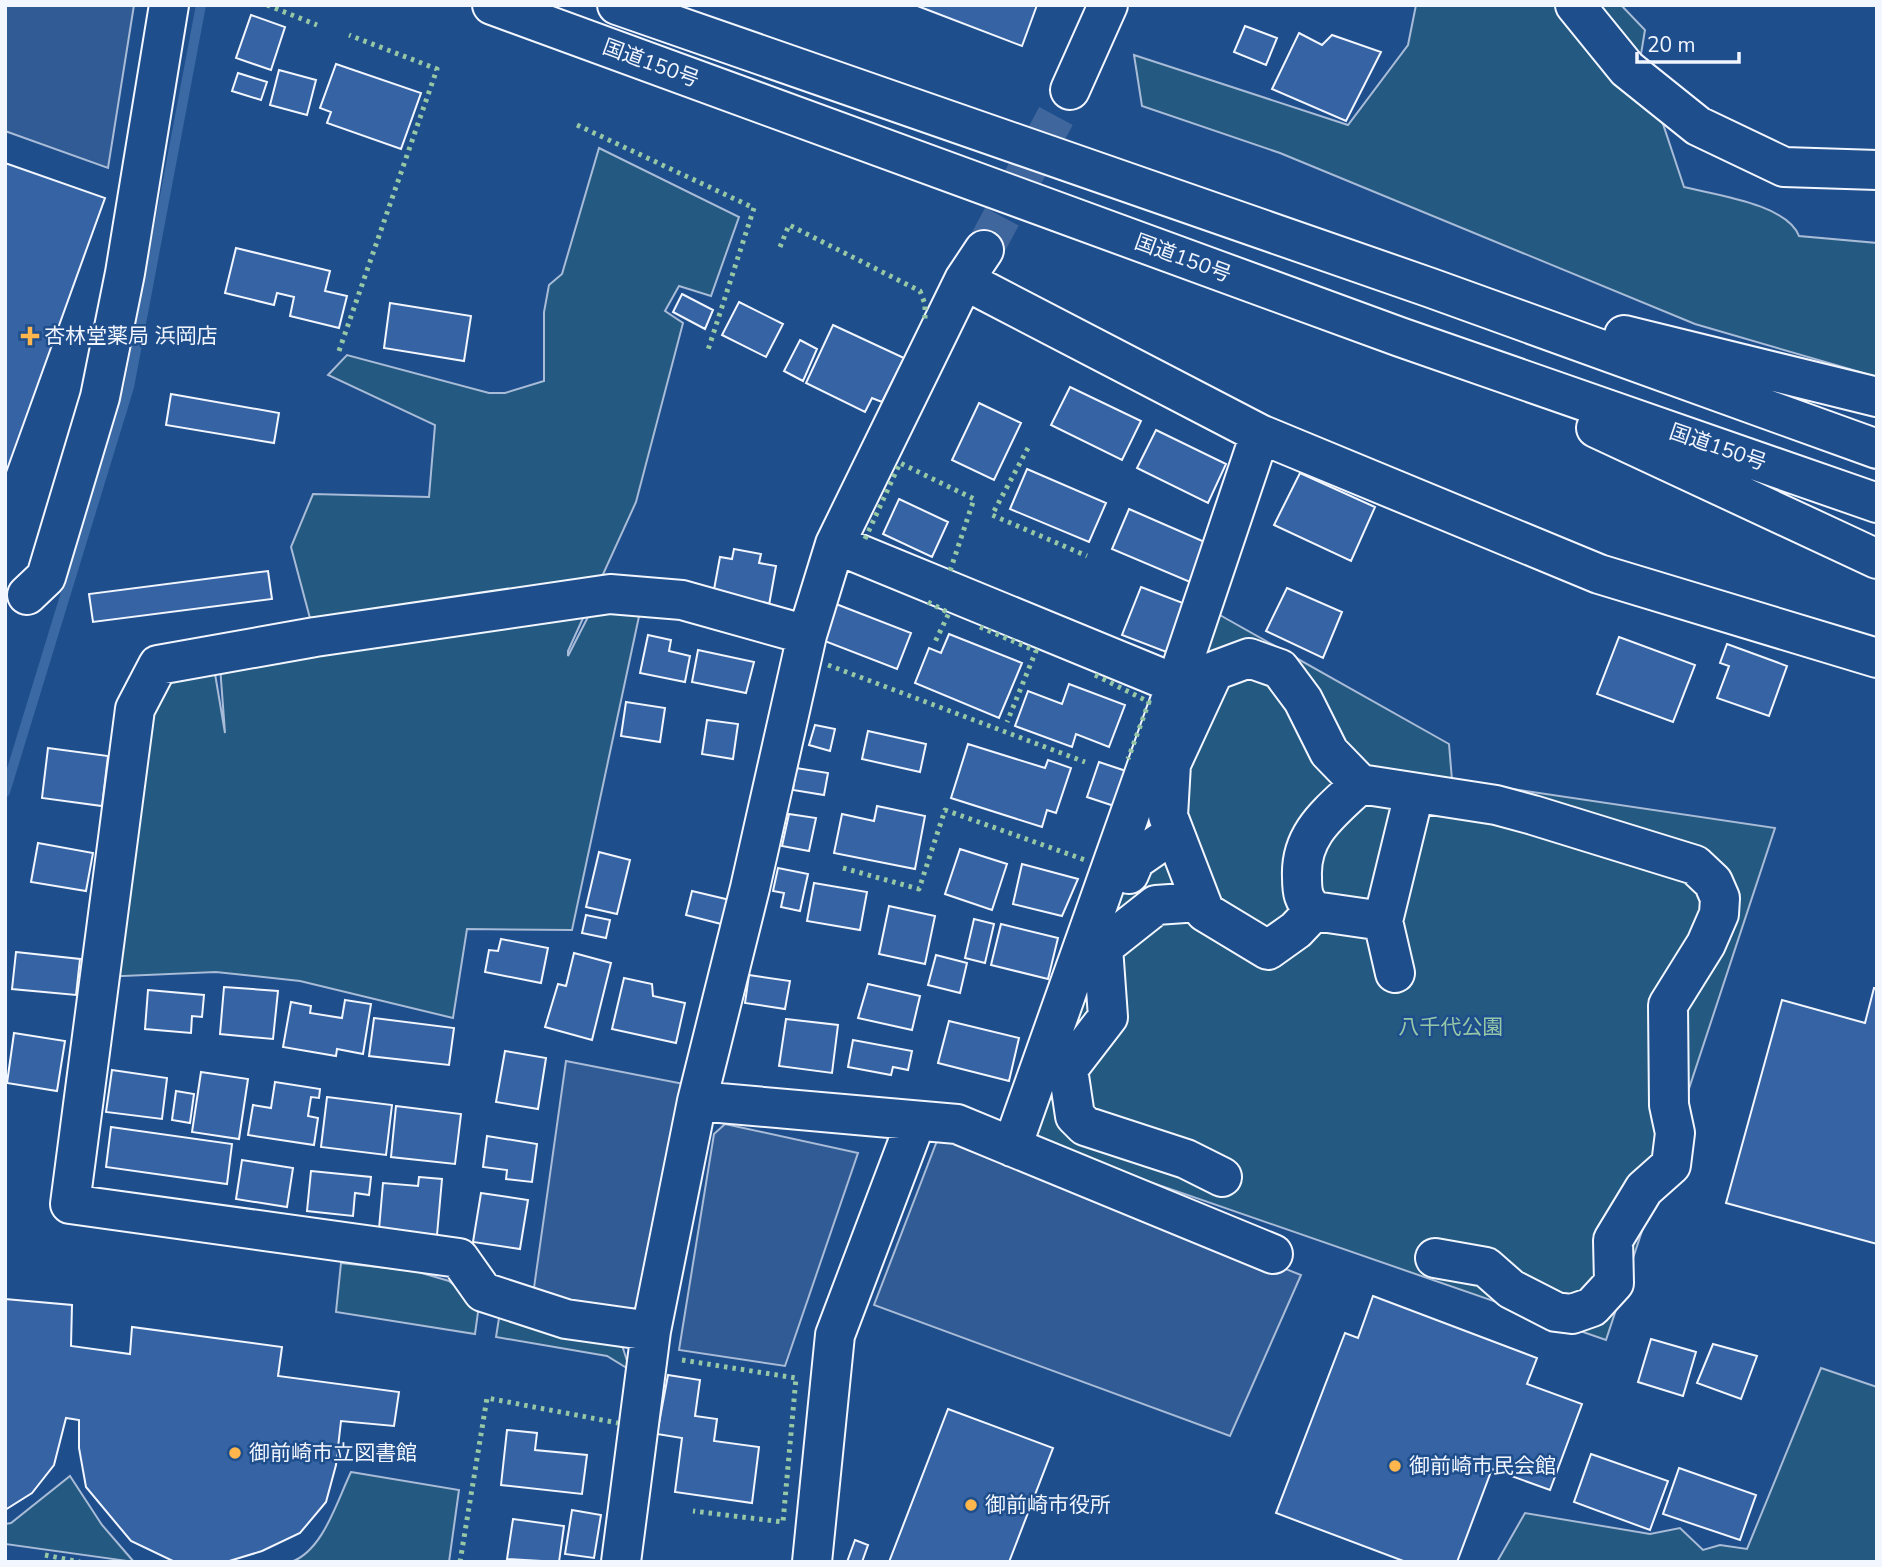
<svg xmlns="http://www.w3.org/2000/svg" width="1882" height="1567" font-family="'Nunito Sans','Noto Sans JP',sans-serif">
  <rect width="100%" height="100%" fill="#1f4e8c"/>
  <path fill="#245a82" stroke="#a8bbd7" stroke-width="2" d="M 1416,5 L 1621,5 L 1645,30 L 1637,78 L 1663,124 L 1684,187 C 1715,195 1787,204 1799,236 L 1877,243 L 1877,377 L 1695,324 L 1280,153 L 1142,106 L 1134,55 L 1348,125 L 1408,45 Z
    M 599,148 L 739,217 L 711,296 L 679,286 L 665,311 L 683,323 L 636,502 L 568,651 L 568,656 L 592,609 L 641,607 L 572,930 L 467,929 L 453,1018 L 300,981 L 216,972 L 100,977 L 159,673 L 213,662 L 225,733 L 220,666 L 315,637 L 291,547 L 313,494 L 429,497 L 435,425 L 328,375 L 347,355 L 489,393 L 505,393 L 544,381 L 544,312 L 549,285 L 562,274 Z
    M 1218,614 L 1449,744 L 1452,780 L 1775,828 L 1606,1340 L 1026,1139 Z
    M 341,1263 L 415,1271 L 449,1281 L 479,1305 L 475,1334 L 336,1312 Z
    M 500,1312 L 621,1342 L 630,1370 L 607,1356 L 496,1337 Z
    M 1821,1368 L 1877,1387 L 1877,1562 L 1497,1562 L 1525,1513 L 1650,1534 L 1680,1528 L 1703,1550 L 1720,1545 L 1747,1549 Z
    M 351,1472 L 459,1490 L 449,1562 L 291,1562 C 323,1551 337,1501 351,1472 Z
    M 70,1476 L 102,1525 L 134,1562 L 5,1544 L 5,1524 L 11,1523 Z"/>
  <path fill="#305b95" stroke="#a8bbd7" stroke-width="2" d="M 5,5 L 134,5 L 108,168 L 5,131 Z
    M 566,1061 L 689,1085 L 644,1330 L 532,1302 Z
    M 725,1124 L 858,1153 L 785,1366 L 679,1350 L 714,1134 Z
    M 940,1133 L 1301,1275 L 1230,1436 L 874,1305 Z"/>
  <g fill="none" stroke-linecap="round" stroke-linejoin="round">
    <path stroke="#3b69a3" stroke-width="10" d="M 5,792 L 129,387 L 201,5"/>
  </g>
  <path fill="#3563a3" stroke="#f2f6ff" stroke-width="2" d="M 915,5 L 1037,5 L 1022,46 Z
    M 251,15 L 285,27 L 271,70 L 236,58 Z
    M 1245,26 L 1277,38 L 1266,65 L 1234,52 Z
    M 1299,33 L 1322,45 L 1332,35 L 1381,52 L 1346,121 L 1272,89 Z
    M 336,64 L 421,93 L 401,149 L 327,123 L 331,112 L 320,108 Z
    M 279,70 L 316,80 L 307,115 L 270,105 Z
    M 238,73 L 267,82 L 261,100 L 232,91 Z
    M 5,163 L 105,198 L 5,475 Z
    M 236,248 L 330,271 L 325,291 L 347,296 L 339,328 L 290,316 L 294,297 L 277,293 L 274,305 L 225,293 Z
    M 682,294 L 713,310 L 705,329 L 673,312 Z
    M 739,302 L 783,324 L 766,357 L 722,335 Z
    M 390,303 L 471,316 L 464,361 L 384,348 Z
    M 833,325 L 904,358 L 882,402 L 872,398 L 865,412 L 806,383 Z
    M 800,340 L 817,349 L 803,381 L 784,371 Z
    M 1070,387 L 1141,421 L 1122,460 L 1051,425 Z
    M 171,394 L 279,413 L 274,443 L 166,425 Z
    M 979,403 L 1021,423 L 994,480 L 952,460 Z
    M 1156,430 L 1226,464 L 1208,503 L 1137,468 Z
    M 1027,469 L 1106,503 L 1089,542 L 1010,509 Z
    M 1300,473 L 1375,507 L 1351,561 L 1274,525 Z
    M 899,499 L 948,522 L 932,557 L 883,534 Z
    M 1129,509 L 1207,543 L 1190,582 L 1112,549 Z
    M 734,549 L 761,554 L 759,563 L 776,566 L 769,605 L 713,595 L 720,557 L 732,559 Z
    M 268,571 L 272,599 L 93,622 L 89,594 Z
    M 1141,587 L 1188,605 L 1169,653 L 1122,635 Z
    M 1287,588 L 1342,612 L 1323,658 L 1266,631 Z
    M 836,604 L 911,633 L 897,669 L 822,640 Z
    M 949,634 L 1022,663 L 999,718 L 915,683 L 929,648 L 941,653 Z
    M 648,635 L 671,640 L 669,651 L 690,656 L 685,682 L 640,673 Z
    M 1619,637 L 1695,665 L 1673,722 L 1597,694 Z
    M 1727,644 L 1787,666 L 1769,716 L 1717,698 L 1729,666 L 1720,663 Z
    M 698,650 L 754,662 L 746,693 L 692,682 Z
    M 1069,684 L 1125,705 L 1109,747 L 1076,734 L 1072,747 L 1015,726 L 1028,691 L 1062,704 Z
    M 626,702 L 665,708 L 660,742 L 621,736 Z
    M 707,720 L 738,724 L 733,759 L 702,754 Z
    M 815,725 L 835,729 L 830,751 L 809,745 Z
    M 868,731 L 926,744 L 920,772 L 862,759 Z
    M 968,744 L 1045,768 L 1048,760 L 1071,768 L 1056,813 L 1047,810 L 1042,827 L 951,798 Z
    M 48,748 L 108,756 L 102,806 L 42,798 Z
    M 1099,762 L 1126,771 L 1114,806 L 1087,797 Z
    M 796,768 L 828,773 L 824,795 L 793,790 Z
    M 877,806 L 925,816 L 915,869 L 834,853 L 842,814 L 874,821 Z
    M 789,814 L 816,818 L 809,851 L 782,846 Z
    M 38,843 L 93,853 L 86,891 L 31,882 Z
    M 960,849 L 1007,864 L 992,910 L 945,894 Z
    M 599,852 L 630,860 L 617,914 L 586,907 Z
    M 1022,864 L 1078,879 L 1062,916 L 1013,904 Z
    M 778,868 L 808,874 L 800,911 L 781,907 L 784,893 L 773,891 Z
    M 814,883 L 867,892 L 860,930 L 807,921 Z
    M 692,891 L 730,900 L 725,925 L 686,915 Z
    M 889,906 L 935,916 L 925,964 L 879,954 Z
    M 586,915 L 610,920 L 606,938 L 582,933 Z
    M 974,919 L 994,924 L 985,963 L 965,958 Z
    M 1001,924 L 1058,938 L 1048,979 L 991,965 Z
    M 501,939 L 548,948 L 541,983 L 485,972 L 489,950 L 498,951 Z
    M 16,952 L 80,959 L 76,995 L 12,989 Z
    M 574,953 L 611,963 L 592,1040 L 545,1027 L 558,984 L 566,986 Z
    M 936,955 L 967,963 L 960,993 L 928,985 Z
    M 749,975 L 790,981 L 785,1009 L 745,1003 Z
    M 624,978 L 652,984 L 653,996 L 685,1003 L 676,1043 L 612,1029 Z
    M 868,984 L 920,996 L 912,1030 L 858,1018 Z
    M 224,987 L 278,991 L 273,1039 L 220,1034 Z
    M 1874,988 L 1877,989 L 1877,1244 L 1726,1203 L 1782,1000 L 1865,1023 Z
    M 148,990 L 204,995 L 202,1017 L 192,1016 L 191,1033 L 145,1029 Z
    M 345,1000 L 371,1004 L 363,1054 L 337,1049 L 336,1056 L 283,1047 L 291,1002 L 311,1006 L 310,1013 L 342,1018 Z
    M 374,1018 L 454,1028 L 449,1065 L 369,1056 Z
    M 786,1019 L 838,1025 L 832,1073 L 779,1066 Z
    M 949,1021 L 1019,1038 L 1009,1081 L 938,1063 Z
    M 14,1033 L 65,1041 L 57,1091 L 7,1083 Z
    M 853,1040 L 912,1051 L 908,1070 L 893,1067 L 891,1075 L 848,1067 Z
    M 505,1051 L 546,1058 L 538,1109 L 496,1102 Z
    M 112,1070 L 167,1078 L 162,1119 L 106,1112 Z
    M 201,1072 L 248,1079 L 239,1139 L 192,1132 Z
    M 275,1082 L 320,1089 L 319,1098 L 311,1097 L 308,1116 L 318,1118 L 314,1145 L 248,1135 L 253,1105 L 271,1108 Z
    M 176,1091 L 194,1094 L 190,1123 L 172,1120 Z
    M 327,1097 L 392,1105 L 386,1155 L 321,1147 Z
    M 396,1106 L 461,1114 L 455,1164 L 391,1157 Z
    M 111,1127 L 232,1144 L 227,1184 L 106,1167 Z
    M 487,1136 L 537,1144 L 532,1182 L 506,1179 L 507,1170 L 483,1167 Z
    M 242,1160 L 293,1168 L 287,1207 L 236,1199 Z
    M 311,1171 L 371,1177 L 369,1195 L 355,1193 L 353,1216 L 307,1211 Z
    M 419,1177 L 442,1179 L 437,1235 L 379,1229 L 383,1183 L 418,1186 Z
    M 481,1193 L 528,1200 L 520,1249 L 473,1242 Z
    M 1373,1296 L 1537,1358 L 1527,1384 L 1582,1404 L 1550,1490 L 1492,1469 L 1457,1562 L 1406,1562 L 1276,1513 L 1345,1333 L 1358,1338 Z
    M 5,1299 L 72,1305 L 71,1346 L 130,1354 L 132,1327 L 282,1347 L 278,1376 L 399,1392 L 394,1426 L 341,1421 L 336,1465 L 326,1502 L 300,1533 L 262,1551 L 226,1562 L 175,1562 L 131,1541 L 86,1487 L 79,1448 L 79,1420 L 66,1418 L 54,1465 L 32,1493 L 5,1510 Z
    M 1651,1339 L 1696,1352 L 1683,1396 L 1638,1382 Z
    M 1713,1344 L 1757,1356 L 1741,1399 L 1697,1383 Z
    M 668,1375 L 700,1380 L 695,1416 L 717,1419 L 714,1441 L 759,1447 L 752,1503 L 675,1492 L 682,1438 L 657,1434 Z
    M 948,1409 L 1053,1448 L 1009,1562 L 889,1562 Z
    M 507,1430 L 537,1433 L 535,1450 L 587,1455 L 582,1494 L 501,1485 Z
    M 1591,1454 L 1668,1481 L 1650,1530 L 1574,1502 Z
    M 1679,1468 L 1756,1495 L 1740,1540 L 1663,1514 Z
    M 572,1510 L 601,1515 L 594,1558 L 565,1554 Z
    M 513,1519 L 564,1526 L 559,1562 L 507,1559 Z
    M 855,1540 L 868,1545 L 862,1562 L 847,1562 Z"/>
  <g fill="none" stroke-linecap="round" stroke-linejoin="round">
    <path stroke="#3f679d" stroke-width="38" stroke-dasharray="38 19" stroke-linecap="butt" d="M 984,250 L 1070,90"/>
    <defs>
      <path id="minor" d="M 1575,5 L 1627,69 L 1698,126 L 1784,167 L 1877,170
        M 1070,90 L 1108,5
        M 964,280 L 1260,434 L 1599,574 L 1877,658
        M 835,544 L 1176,684
        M 27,595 L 46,577 L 100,397 L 125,273 L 169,5
        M 1414,794 L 1383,921 L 1314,911 L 1296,930 L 1268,950 L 1205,912 L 1168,816 L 1171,764 L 1214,671 L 1249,658 L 1280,669 L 1303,700 L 1329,752 L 1360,784 L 1496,805 L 1533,815 L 1695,865 L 1713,882 L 1720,898 L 1719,914 L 1706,944 L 1668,1005 L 1669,1105 L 1675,1133 L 1671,1165 L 1644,1189 L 1613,1240 L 1614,1283 L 1592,1307 L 1572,1314 L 1556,1312 L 1511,1289 L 1486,1267 L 1435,1258
        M 1129,874 L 1135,860 L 1174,833
        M 1199,902 L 1156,905 L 1103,947 L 1108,1017 L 1068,1069 L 1075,1116 L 1085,1126 L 1186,1159 L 1222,1177
        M 1314,911 C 1303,899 1302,893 1302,877 C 1300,833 1331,812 1360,784
        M 1383,921 L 1395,973
        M 697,1101 L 957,1124 L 1273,1254
        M 1012,1147 L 1176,684 L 1260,434
        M 651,1331 L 566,1319 L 483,1292 L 459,1258 L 70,1204 L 135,709 L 158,665 L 315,637 L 610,594 L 682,600 L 807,635
        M 621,1562 L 651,1331 L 697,1101 L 750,888 L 807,635 L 835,544 L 964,280 L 984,250
        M 812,1562 L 835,1335 L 916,1121"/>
      <path id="highway" d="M 492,5 L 1400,337 L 1877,503
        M 617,5 L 1431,288 L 1877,449
        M 1624,335 L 1877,397
        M 1596,428 L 1877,559"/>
    </defs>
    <use href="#minor" stroke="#f2f6ff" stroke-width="42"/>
    <use href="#highway" stroke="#f2f6ff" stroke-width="42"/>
    <use href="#minor" stroke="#1f4e8c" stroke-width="38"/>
    <use href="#highway" stroke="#1f4e8c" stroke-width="38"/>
    <path stroke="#97c8a6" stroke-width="5" stroke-dasharray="3.5 5" stroke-linecap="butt" d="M 267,5 L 317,25
      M 577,125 L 754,208 L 708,350
      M 780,247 L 789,225 L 920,291 L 925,304 L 925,322
      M 339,351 L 437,69 L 349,35
      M 1028,448 L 992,515 L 1087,556
      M 865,539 L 900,463 L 974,499 L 949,574
      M 928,602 L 949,613 L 935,642
      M 980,627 L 1036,651 L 1007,722
      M 828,665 L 1085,762
      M 1095,675 L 1149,702 L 1128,759
      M 843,868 L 919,889 L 945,810 L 1088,861
      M 682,1360 L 796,1378 L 783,1522 L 693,1511
      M 45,1555 L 80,1562
      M 460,1562 L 487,1398 L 618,1423"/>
  </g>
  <g fill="#ffb74d" stroke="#1f4e8c" stroke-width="2.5">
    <path d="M26.5 325.5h7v7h7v7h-7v7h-7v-7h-7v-7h7z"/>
    <circle cx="235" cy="1453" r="7"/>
    <circle cx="1395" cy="1466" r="7"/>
    <circle cx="971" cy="1505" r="7"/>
  </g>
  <g text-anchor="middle" stroke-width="5" stroke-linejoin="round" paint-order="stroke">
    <g font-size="21" fill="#f2f6ff" stroke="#1f4e8c">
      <text transform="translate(651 63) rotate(20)" y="7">国道150号</text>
      <text transform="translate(1183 258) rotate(20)" y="7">国道150号</text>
      <text transform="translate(1718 447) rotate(19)" y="7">国道150号</text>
    </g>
    <g font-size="21" fill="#f2f6ff" stroke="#1f4e8c" text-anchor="start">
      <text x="44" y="343">杏林堂薬局 浜岡店</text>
      <text x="249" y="1460">御前崎市立図書館</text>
      <text x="1409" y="1473">御前崎市民会館</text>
      <text x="985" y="1512">御前崎市役所</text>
    </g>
    <g font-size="21" fill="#97c8a6" stroke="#1f4e8c">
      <text x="1451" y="1034">八千代公園</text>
    </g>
  </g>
  <rect width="1882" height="1567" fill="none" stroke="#f2f6ff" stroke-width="14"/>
  <path d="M1637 52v10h102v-10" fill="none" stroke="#f2f6ff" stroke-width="3.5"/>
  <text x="1647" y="52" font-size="21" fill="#f2f6ff" stroke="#1f4e8c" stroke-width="5" paint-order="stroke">20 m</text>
</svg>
